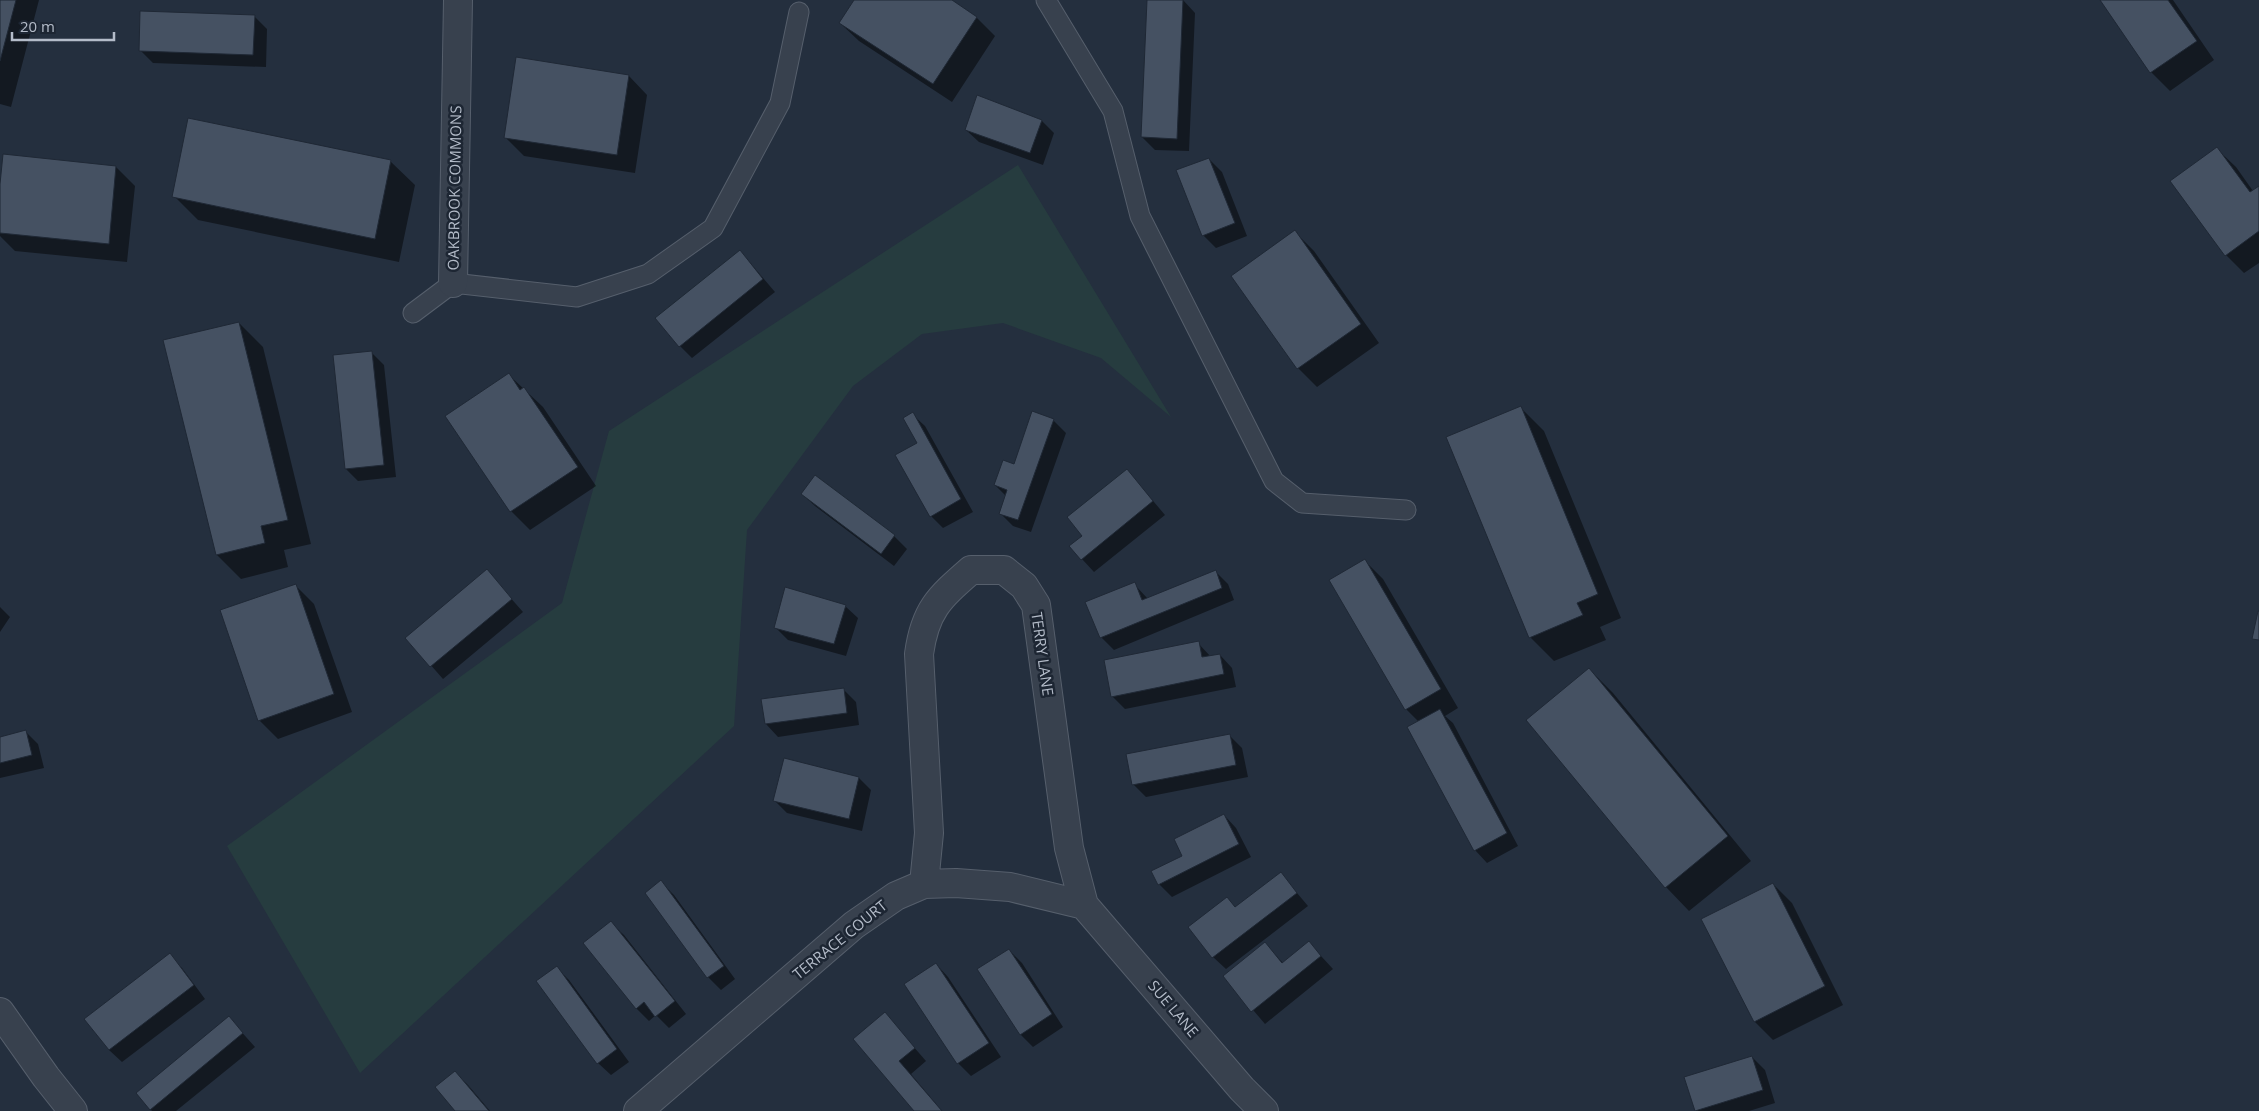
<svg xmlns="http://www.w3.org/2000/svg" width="2259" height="1111" font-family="'Open Sans',sans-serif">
  <rect width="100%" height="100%" fill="#242f3e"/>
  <path fill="#263c3f" d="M 1018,165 L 1171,417 L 1101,358 L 1003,323 L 922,334 L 853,386 L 747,530 L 734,726 L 360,1073 L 227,846 L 562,603 L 609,431 Z"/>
  <path fill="#0007" d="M 0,0 L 39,0 L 11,107 L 0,104 Z
    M 855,0 L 950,0 L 977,18 L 995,36 L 952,102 L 859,41 L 840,23 Z
    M 1148,0 L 1183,0 L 1195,13 L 1189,151 L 1155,150 L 1142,137 Z
    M 2102,0 L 2173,0 L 2214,60 L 2170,91 L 2151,72 Z
    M 254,16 L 267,29 L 266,67 L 153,63 L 140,50 Z
    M 629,76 L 647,95 L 635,173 L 524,156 L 505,137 Z
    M 1042,121 L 1054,133 L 1043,165 L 979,142 L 966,130 Z
    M 2217,149 L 2236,167 L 2253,191 L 2259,188 L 2259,263 L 2244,273 L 2226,255 Z
    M 1209,159 L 1222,172 L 1247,236 L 1216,248 L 1203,235 Z
    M 390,161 L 415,185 L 399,262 L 198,220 L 174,196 Z
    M 116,167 L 135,186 L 127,262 L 15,251 L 0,236 L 0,197 Z
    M 1295,232 L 1314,251 L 1379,343 L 1317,387 L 1298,368 L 1233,276 Z
    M 740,251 L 775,292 L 692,358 L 680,346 Z
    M 239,323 L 263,347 L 311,544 L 284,550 L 288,567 L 241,579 L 217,555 Z
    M 372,353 L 384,365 L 396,477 L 358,481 L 346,469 Z
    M 509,375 L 543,407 L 596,486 L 530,530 L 511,511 Z
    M 1520,407 L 1544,431 L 1621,618 L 1600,627 L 1606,640 L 1554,661 L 1530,637 Z
    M 912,414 L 925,426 L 973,512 L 943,528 L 931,516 Z
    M 1053,420 L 1066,433 L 1031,532 L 1013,526 L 1000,513 L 1006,496 L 995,485 L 1015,466 Z
    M 1127,470 L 1165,515 L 1094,572 L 1082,559 L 1084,536 Z
    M 815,477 L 894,536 L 907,549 L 894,566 L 815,506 L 802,494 Z
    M 1365,561 L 1383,579 L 1458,708 L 1445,716 L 1453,723 L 1518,846 L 1487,863 L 1475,850 L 1419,722 L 1406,709 Z
    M 487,571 L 523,612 L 443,679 L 407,638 Z
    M 1215,571 L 1228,584 L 1234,600 L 1114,650 L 1101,637 L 1134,584 L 1148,599 Z
    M 296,586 L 314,604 L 352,712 L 278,739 L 259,720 Z
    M 845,606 L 858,618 L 846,656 L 788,640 L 775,627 Z
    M 0,607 L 10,617 L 0,632 Z
    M 1198,643 L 1211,657 L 1220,655 L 1232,668 L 1236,687 L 1125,709 L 1112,696 Z
    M 1589,669 L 1613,693 L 1751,861 L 1689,911 L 1666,887 Z
    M 843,689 L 856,702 L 859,725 L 778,737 L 766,724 Z
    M 26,732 L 38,744 L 44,768 L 0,778 L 0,738 Z
    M 1230,736 L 1242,748 L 1248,777 L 1146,797 L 1133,784 Z
    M 859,778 L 871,790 L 862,831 L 787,813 L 775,801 Z
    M 1224,815 L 1236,828 L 1251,857 L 1172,897 L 1159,884 Z
    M 1281,874 L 1308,906 L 1226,969 L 1213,957 L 1227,898 L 1236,908 Z
    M 661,882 L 674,895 L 735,979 L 721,990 L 708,977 Z
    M 1773,884 L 1792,903 L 1843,1005 L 1773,1040 L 1755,1022 L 1703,920 Z
    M 611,923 L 624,935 L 686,1014 L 669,1028 L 656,1015 L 649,1021 L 636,1008 Z
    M 1309,943 L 1333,969 L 1265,1024 L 1225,977 L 1265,944 L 1284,964 Z
    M 1009,950 L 1022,963 L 1063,1027 L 1033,1047 L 1021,1035 Z
    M 169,955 L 182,968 L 205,999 L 122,1062 L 109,1050 Z
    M 936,964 L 948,977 L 1001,1057 L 971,1076 L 958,1063 Z
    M 556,967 L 569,980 L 629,1062 L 611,1075 L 598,1063 Z
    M 885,1014 L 926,1061 L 911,1074 L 942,1111 L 916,1111 L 855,1039 Z
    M 229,1018 L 255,1047 L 176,1111 L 152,1111 L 138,1094 Z
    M 1752,1057 L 1765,1070 L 1775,1103 L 1749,1111 L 1696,1111 L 1686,1078 Z
    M 455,1073 L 468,1085 L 490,1111 L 457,1111 Z"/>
  <path fill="#455162" stroke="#1f2835" d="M 0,0 L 16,0 L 0,61 Z
    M 854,0 L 952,0 L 977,17 L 933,84 L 839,23 Z
    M 1147,0 L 1183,0 L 1177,139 L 1141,137 Z
    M 2100,0 L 2168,0 L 2197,41 L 2150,73 Z
    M 140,11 L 255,15 L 253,55 L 139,51 Z
    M 516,57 L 629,75 L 617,155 L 504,138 Z
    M 977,95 L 1042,120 L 1030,153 L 965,130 Z
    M 188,118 L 391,160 L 375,239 L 172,197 Z
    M 2217,147 L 2250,192 L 2259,186 L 2259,231 L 2225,256 L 2170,181 Z
    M 3,154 L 116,166 L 109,244 L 0,233 L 0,184 Z
    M 1209,158 L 1235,223 L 1202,236 L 1176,170 Z
    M 1295,230 L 1361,324 L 1297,369 L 1231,276 Z
    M 740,250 L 763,279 L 679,347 L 655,318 Z
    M 239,322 L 288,520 L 261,526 L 265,543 L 216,555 L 163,340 Z
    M 372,351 L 384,465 L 345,469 L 333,355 Z
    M 509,373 L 520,390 L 524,387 L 578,467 L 510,512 L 445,416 Z
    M 1521,406 L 1598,594 L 1577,603 L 1583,615 L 1529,638 L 1446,437 Z
    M 1032,411 L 1054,419 L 1018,520 L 999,514 L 1007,490 L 994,485 L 1003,460 L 1014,464 Z
    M 913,412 L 961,499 L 930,517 L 895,455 L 917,443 L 903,418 Z
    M 1127,469 L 1153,501 L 1081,560 L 1069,546 L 1082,536 L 1067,517 Z
    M 815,475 L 895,535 L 881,554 L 801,494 Z
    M 1365,559 L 1441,689 L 1405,710 L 1329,580 Z
    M 487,569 L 512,599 L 430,667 L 405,638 Z
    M 1216,570 L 1222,588 L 1100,638 L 1085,602 L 1135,582 L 1142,600 Z
    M 296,584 L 334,694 L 258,721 L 220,610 Z
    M 785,587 L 846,605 L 834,644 L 774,628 Z
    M 2258,611 L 2259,611 L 2259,640 L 2252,639 Z
    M 1199,641 L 1202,657 L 1220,654 L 1224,674 L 1111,697 L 1104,660 Z
    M 1589,668 L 1728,836 L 1665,888 L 1526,720 Z
    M 844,688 L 847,713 L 765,724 L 761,699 Z
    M 1440,709 L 1507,833 L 1474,851 L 1407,727 Z
    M 26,730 L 32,755 L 0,763 L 0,737 Z
    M 1230,734 L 1236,765 L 1132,785 L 1126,754 Z
    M 784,758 L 859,777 L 849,819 L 773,801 Z
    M 1224,814 L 1239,844 L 1158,885 L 1151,871 L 1182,856 L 1174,839 Z
    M 1281,872 L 1297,893 L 1212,958 L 1188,927 L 1227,897 L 1235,907 Z
    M 661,880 L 724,966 L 707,978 L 645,893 Z
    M 1773,883 L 1825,986 L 1754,1022 L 1701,919 Z
    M 611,921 L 675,1001 L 655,1017 L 644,1002 L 636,1009 L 583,943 Z
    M 1309,941 L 1321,956 L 1251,1012 L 1223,976 L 1265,942 L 1282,963 Z
    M 1009,949 L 1052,1014 L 1020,1035 L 977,969 Z
    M 170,953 L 194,985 L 109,1050 L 84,1019 Z
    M 936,963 L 989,1043 L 957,1064 L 904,984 Z
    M 557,966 L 617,1049 L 597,1064 L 536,981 Z
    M 885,1012 L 915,1048 L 899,1061 L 942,1111 L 914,1111 L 853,1039 Z
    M 229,1016 L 243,1033 L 150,1110 L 136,1093 Z
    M 1752,1056 L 1763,1090 L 1695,1111 L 1684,1077 Z
    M 455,1071 L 489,1111 L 455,1111 L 435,1087 Z"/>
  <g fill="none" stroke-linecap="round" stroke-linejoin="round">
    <defs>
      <path id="lane" d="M 1046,0 L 1113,111 L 1140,216 L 1274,481 L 1302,503 L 1406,510
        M 413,313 L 453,283 L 577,297 L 648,274 L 713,228 L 780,103 L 799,12"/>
      <path id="street" d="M 453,283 L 458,0
        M 924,884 L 929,833 L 919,654 C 925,610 939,598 971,570 L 1004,570 L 1024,586 L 1036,605 L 1069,848 L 1084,905 L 1242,1089 L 1264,1111
        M 0,1012 L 46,1077 L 73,1111
        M 638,1111 L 854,925 L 896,896 L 924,884 L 956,883 L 1010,887 L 1084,905"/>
    </defs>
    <use href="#lane" stroke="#565f6c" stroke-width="21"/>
    <use href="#street" stroke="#565f6c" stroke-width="30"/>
    <use href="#lane" stroke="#38414e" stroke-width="19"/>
    <use href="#street" stroke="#38414e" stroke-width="28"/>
  </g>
  <g text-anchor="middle" stroke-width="5" stroke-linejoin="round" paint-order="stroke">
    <g font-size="15" fill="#b4bcc9" stroke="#1d2633">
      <text transform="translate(455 188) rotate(-89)" y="5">OAKBROOK COMMONS</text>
      <text transform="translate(1042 654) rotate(82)" y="5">TERRY LANE</text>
      <text transform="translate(840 940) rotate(-39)" y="5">TERRACE COURT</text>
      <text transform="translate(1173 1009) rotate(50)" y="5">SUE LANE</text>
    </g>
  </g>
  <path d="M12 32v8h102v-8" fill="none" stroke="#b4bcc9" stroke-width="2.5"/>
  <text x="20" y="32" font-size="15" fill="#b4bcc9" stroke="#1d2633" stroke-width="4" paint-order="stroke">20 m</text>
</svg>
